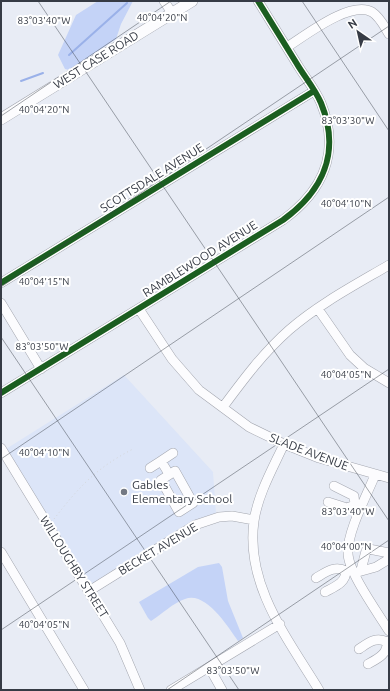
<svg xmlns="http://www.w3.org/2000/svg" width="390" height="691" font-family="Ubuntu,sans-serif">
  <rect width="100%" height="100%" fill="#e8ecf5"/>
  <path fill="#dce5f8" d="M 124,375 L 213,472 L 216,513 L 187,524 L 93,583 L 87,581 L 6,449 Z"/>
  <path fill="#c4d3f7" d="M 98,1 L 133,1 L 121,24 L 116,39 L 69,70 L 65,69 L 58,55 L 76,15 Z
    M 219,563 L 222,567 L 228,601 L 243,638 L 238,641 C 228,627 206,591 185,599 C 173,603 162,614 151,621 L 148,618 L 139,602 L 198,567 Z"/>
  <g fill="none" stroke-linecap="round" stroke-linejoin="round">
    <path stroke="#9ab1e9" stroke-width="2" d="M 69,55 L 127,3
      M 21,81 L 43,73"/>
    <defs>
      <path id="minor" d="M 164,1 L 172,13
        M 287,47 C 305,36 350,0 372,12 C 380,17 384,26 389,34
        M 1,283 L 314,91
        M 1,303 L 41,369
        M 139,309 L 172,359 L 199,390 L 249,427 L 284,444 L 319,458 L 389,478
        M 318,309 L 350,355 L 364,368 L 389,383
        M 1,393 L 283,220 C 323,191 341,152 321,103 C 315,89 304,76 297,64 C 284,43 271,22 258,1
        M 223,407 C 243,380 263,353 289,330 C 319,304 355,285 389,265
        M 284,444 C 273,468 258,494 254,521 C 245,585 288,639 319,690
        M 1,448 L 120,643 L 140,690
        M 150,468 L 161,461
        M 175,471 L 193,503 L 179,512 L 161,480 Z
        M 169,474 L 161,461 L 173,453
        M 375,475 C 367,495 347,532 348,553 C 348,572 378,613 389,631
        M 328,502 L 347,508 L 355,505 L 354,496 L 334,486
        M 1,552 L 84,690
        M 361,570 L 366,551 L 369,549 L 389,553
        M 358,572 L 376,567 L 389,559
        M 316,578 C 326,572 335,565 346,571 L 352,569
        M 89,591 L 195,525 L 219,517 L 232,516 L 254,520
        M 325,592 C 334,587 346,583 346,571
        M 359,649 C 368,643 376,636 387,642 L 389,641
        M 368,664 C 377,659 388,654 387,642
        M 209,667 L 222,690
        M 171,690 L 280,624"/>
      <path id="major" d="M 1,119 L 192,1"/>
    </defs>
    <use href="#minor" stroke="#a3a6af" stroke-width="10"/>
    <use href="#major" stroke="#a3a6af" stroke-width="12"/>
    <path stroke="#d4d6d9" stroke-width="1" stroke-dasharray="1 3" stroke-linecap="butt" d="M 54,519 C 79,487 96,468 133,449"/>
    <use href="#minor" stroke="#fcfcfe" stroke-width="9"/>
    <use href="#major" stroke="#fcfcfe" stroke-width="11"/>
    <defs>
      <path id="cycleway" d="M 1,283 L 314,91
        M 1,393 L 283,220 C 323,191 341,152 321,103 C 315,89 304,76 297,64 C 284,43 271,22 258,1"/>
    </defs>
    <use href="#cycleway" stroke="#fff" stroke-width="8"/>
    <use href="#cycleway" stroke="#1b5e20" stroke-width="6"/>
  </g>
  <path fill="none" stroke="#363b45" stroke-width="1" stroke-opacity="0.45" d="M 38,1 L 389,521M 302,1 L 389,131M 1,116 L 171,1M 1,287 L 389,26M 1,337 L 239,690M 1,459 L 389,197M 1,630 L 389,369M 167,690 L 389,540"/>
  <circle fill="#747983" stroke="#fff" stroke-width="1.5" cx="124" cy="492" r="4"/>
  <g text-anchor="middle" stroke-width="4" stroke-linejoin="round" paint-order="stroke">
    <g font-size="12" fill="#363b45" stroke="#fff">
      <text transform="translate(96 60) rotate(-32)" y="4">WEST CASE ROAD</text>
      <text transform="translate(152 178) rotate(-32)" y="4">SCOTTSDALE AVENUE</text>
      <text transform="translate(200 259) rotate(-32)" y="4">RAMBLEWOOD AVENUE</text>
      <text transform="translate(309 452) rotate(21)" y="4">SLADE AVENUE</text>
      <text transform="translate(158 549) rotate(-31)" y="4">BECKET AVENUE</text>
      <text transform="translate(74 567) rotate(58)" y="4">WILLOUGHBY STREET</text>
    </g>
    <g font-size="12" fill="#363b45" stroke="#fff" text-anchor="start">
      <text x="132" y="489">Gables<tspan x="132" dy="14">Elementary School</tspan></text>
    </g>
  </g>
  <g font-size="10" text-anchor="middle" fill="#363b45" stroke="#fff" stroke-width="4" stroke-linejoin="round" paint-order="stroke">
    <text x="162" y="21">40°04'20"N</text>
    <text x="44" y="24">83°03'40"W</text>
    <text x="44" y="113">40°04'20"N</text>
    <text x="348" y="124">83°03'30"W</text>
    <text x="346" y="207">40°04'10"N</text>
    <text x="44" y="285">40°04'15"N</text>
    <text x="42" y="350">83°03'50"W</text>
    <text x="346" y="378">40°04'05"N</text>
    <text x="44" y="456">40°04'10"N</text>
    <text x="348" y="515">83°03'40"W</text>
    <text x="346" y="550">40°04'00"N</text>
    <text x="44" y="628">40°04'05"N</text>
    <text x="233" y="674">83°03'50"W</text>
  </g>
  <rect width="390" height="691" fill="none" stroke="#363b45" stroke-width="4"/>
  <g transform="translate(358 32) rotate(326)" stroke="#ffffff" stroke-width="3" paint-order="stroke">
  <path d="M0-3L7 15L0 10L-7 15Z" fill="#363b45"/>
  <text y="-6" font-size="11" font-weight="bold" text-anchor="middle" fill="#363b45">N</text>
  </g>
</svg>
